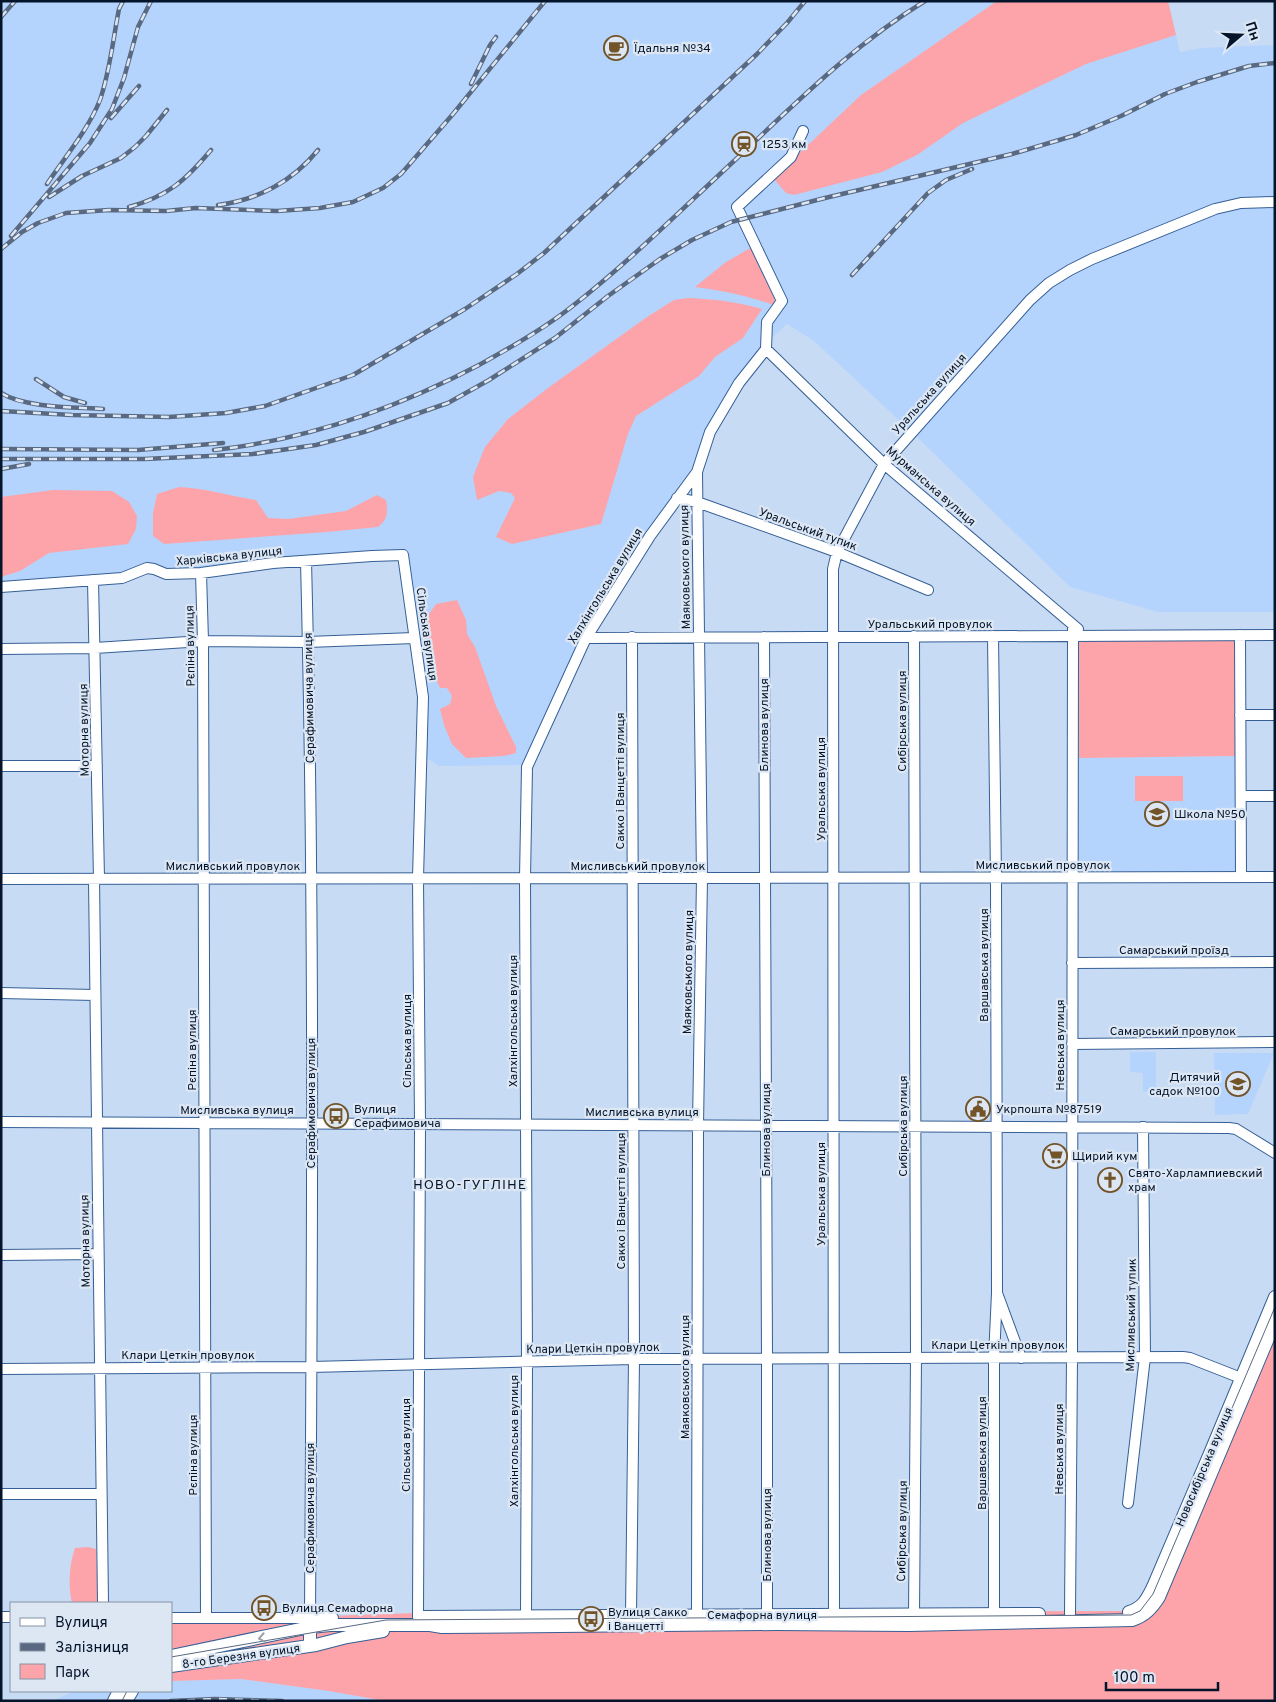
<svg xmlns="http://www.w3.org/2000/svg" width="1276" height="1702" font-family="Overpass,sans-serif">
  <rect width="100%" height="100%" fill="#c8dbf4"/>
  <path fill="#b5d4fd" d="M 1,1 L 1168,1 L 1180,52 L 1201,48 L 1275,45 L 1275,612 L 1158,612 L 1070,587 L 916,436 L 814,341 L 787,324 L 767,342 L 706,430 L 692,470 L 645,533 L 581,636 L 522,765 L 439,766 L 425,757 L 428,696 L 408,550 L 372,551 L 201,568 L 166,570 L 147,564 L 120,574 L 1,583 Z
    M 1235,756 L 1236,871 L 1079,871 L 1079,758 Z
    M 1130,1052 L 1156,1052 L 1156,1092 L 1143,1092 L 1143,1073 L 1130,1072 Z
    M 1214,1053 L 1274,1053 L 1248,1114 L 1215,1115 Z
    M 241,1679 L 329,1691 L 385,1701 L 53,1701 L 74,1691 L 171,1691 L 171,1681 Z"/>
  <path fill="#fca4a9" d="M 997,1 L 1168,1 L 1176,35 L 1086,64 L 963,123 L 917,155 L 882,172 L 794,195 L 786,193 L 773,178 L 861,95 Z
    M 752,247 L 775,299 L 774,305 C 748,296 722,290 695,287 L 726,262 Z
    M 688,298 C 714,299 738,302 762,309 L 743,338 L 715,357 L 699,376 L 636,416 L 628,434 L 601,524 L 512,544 L 496,537 L 515,498 L 511,493 L 499,491 L 477,500 L 473,477 L 485,447 L 508,419 L 548,388 L 647,317 L 674,300 Z
    M 179,487 C 205,488 230,496 256,500 L 268,518 L 288,519 L 346,511 L 377,495 L 386,500 C 388,511 388,520 378,527 L 327,532 L 164,544 L 153,536 L 153,513 L 157,494 Z
    M 53,490 L 112,491 L 129,502 L 137,516 L 136,529 L 128,544 L 49,553 L 20,571 L 1,577 L 1,497 Z
    M 457,600 L 466,620 L 467,634 L 475,647 L 496,706 L 516,747 L 516,753 L 504,756 L 466,758 L 452,744 L 444,725 L 440,709 L 450,704 L 452,696 L 447,688 L 440,688 L 433,673 L 424,639 L 424,621 L 436,604 Z
    M 1234,640 L 1235,756 L 1079,758 L 1079,641 Z
    M 1135,776 L 1183,776 L 1183,801 L 1135,801 Z
    M 1275,1297 L 1275,1701 L 385,1701 L 329,1691 L 241,1679 L 171,1681 L 171,1618 L 264,1618 L 418,1613 L 1124,1611 L 1146,1601 Z
    M 88,1547 L 96,1549 L 98,1601 L 96,1603 L 72,1603 C 68,1586 69,1565 75,1548 Z"/>
  <g fill="none" stroke-linecap="round" stroke-linejoin="round">
    <defs>
      <path id="minor" d="M 766,349 L 884,464 L 1078,629
        M 766,349 L 767,322 L 782,301 L 737,207 L 791,157 L 803,131
        M 677,498 L 697,502 L 837,552 L 928,590
        M 201,573 L 203,641 L 206,1618
        M 93,580 L 99,879
        M 1,587 L 122,578 L 147,568 L 154,569 L 166,574 L 201,573 L 273,563 L 372,556 L 403,555 L 423,697 L 418,878 L 420,1124 L 418,1617
        M 1240,635 L 1241,877
        M 993,636 L 996,878 L 997,1293
        M 764,637 L 767,1358 L 767,1614
        M 586,638 L 1275,635
        M 1,649 L 95,648 L 203,641 L 308,642 L 414,638
        M 1240,715 L 1275,715
        M 1,766 L 97,766
        M 1241,796 L 1275,796
        M 1,879 L 1275,877
        M 94,879 L 103,1603
        M 1072,963 L 1275,962
        M 1,993 L 95,995
        M 1072,1044 L 1275,1042
        M 1,1122 L 1229,1128 L 1236,1129 L 1275,1153
        M 1,1255 L 98,1254
        M 1,1369 L 311,1367 L 634,1359 L 1183,1357 L 1190,1358 L 1241,1378
        M 1,1494 L 101,1494
        M 1128,1503 L 1145,1357 L 1143,1127
        M 994,1614 L 994,1357 L 997,1293 L 1021,1358
        M 1070,1614 L 1072,1357 L 1073,625
        M 631,1615 L 634,1359 L 632,637
        M 697,1615 L 698,1125 L 702,878 L 697,472 L 710,432 L 739,383 L 766,349
        M 834,1615 L 833,569 L 837,552 L 884,464 L 1030,300 L 1049,283 L 1070,270 L 1092,259 L 1215,209 L 1241,203 L 1275,202
        M 914,1615 L 916,1357 L 914,636
        M 1,1617 L 11,1617
        M 526,1617 L 527,1361 L 525,878 L 527,767 L 586,638 L 650,536 L 697,472
        M 171,1618 L 310,1618 C 312,1266 315,913 306,561"/>
      <path id="major" d="M 1129,1612 C 1143,1608 1147,1599 1153,1587 L 1211,1451 L 1275,1297
        M 422,1617 L 1039,1614
        M 310,1645 L 310,1618 L 332,1618
        M 171,1656 L 310,1627 L 330,1625 L 430,1625 L 442,1627 L 776,1624 L 909,1625 L 1132,1620 C 1145,1616 1152,1608 1159,1597 L 1275,1322
        M 171,1666 L 316,1645 L 347,1637 L 383,1631
        M 114,1701 L 119,1691
        M 126,1701 L 132,1691"/>
    </defs>
    <use href="#minor" stroke="#355f95" stroke-width="12"/>
    <use href="#major" stroke="#355f95" stroke-width="14"/>
    <use href="#minor" stroke="#fff" stroke-width="10"/>
    <use href="#major" stroke="#fff" stroke-width="12"/>
    <path stroke="#586981" stroke-width="1" d="M 171,1657 L 386,1620 L 1131,1615 L 1140,1611 L 1153,1594 L 1275,1307
      M 122,1701 L 127,1691"/>
    <defs>
      <path id="rail" d="M 1,17 L 15,1
        M 471,84 L 490,45 L 496,37
        M 111,118 L 139,86
        M 47,184 C 65,157 88,130 100,100 C 110,71 113,39 119,9 L 123,1
        M 49,197 L 82,176 L 121,158 L 135,147 L 146,136 L 167,110
        M 218,205 C 258,200 293,181 318,150
        M 129,207 C 168,196 185,181 211,150
        M 11,236 L 90,143 L 112,109 L 124,78 L 138,27 L 151,1
        M 1,249 L 22,232 L 38,223 L 66,213 L 109,210 L 166,211 L 196,208 L 277,211 L 320,208 L 353,202 L 383,188 L 401,174 L 453,114 L 545,1
        M 852,275 L 928,193 L 946,180 L 972,169
        M 36,379 L 64,397 L 85,403
        M 1,393 C 25,408 74,407 103,409
        M 1,411 L 72,415 L 169,417 L 226,413 L 265,406 L 353,375 L 465,309 L 517,274 L 544,253 L 757,54 L 787,23 L 805,1
        M 1,449 L 138,450 L 223,443
        M 214,450 C 306,440 397,408 479,365 C 510,348 542,330 570,308 C 628,263 680,211 734,161 C 794,105 853,45 925,1
        M 1,459 L 144,459 L 253,454 L 316,445 L 364,432 L 448,403 L 489,380 L 555,338 L 608,296 L 660,259 L 692,240 L 731,222 L 825,198 L 1012,154 L 1076,135 L 1121,116 L 1165,94 L 1197,82 L 1249,66 L 1275,63
        M 1,469 L 29,464
        M 171,1701 L 215,1699 L 282,1701"/>
    </defs>
    <use href="#rail" stroke="#586981" stroke-width="4.5"/>
    <use href="#rail" stroke="#dde7f4" stroke-width="2.5" stroke-dasharray="8" stroke-linecap="butt"/>
  </g>
  <defs><path id="oneway-chevron" d="M-2-3.5L2.5 0L-2 3.5" fill="none" stroke-width="1.6" stroke-linecap="round" stroke-linejoin="round" transform="scale(1.25)"/></defs>
  <use stroke="#9ba1aa" href="#oneway-chevron" transform="translate(262 1638) rotate(169)"/>
  <defs>
    <symbol id="cafe-ring" viewBox="-11 -11 22 22"><circle r="9.5" fill="#dde7f4" stroke="#725428" stroke-width="1.5"/><path d="M-5.5-4.5H6V0H3Q3 3.5 0 3.5H-2.5Q-5.5 3.5-5.5 0ZM3-3.2v2h1.7v-2ZM-6 4.5H4V6H-6Z" fill="#725428"/></symbol>
    <symbol id="station-ring" viewBox="-11 -11 22 22"><circle r="9.5" fill="#dde7f4" stroke="#725428" stroke-width="1.5"/><path d="M-3-6H3Q5-6 5-4V2Q5 4 3 4L4.5 6H3L1.5 4h-3L-3 6H-4.5L-3 4Q-5 4-5 2V-4Q-5-6-3-6ZM-3.5-4v3h7v-3ZM-3.5 1v1.5H-2V1ZM2 1v1.5H3.5V1Z" fill="#725428"/></symbol>
    <symbol id="school-ring" viewBox="-11 -11 22 22"><circle r="9.5" fill="#dde7f4" stroke="#725428" stroke-width="1.5"/><path d="M0-5L7-2L0 1L-7-2ZM-4 1L0 2.5L4 1V4Q0 6-4 4Z" fill="#725428"/></symbol>
    <symbol id="civic-ring" viewBox="-11 -11 22 22"><circle r="9.5" fill="#dde7f4" stroke="#725428" stroke-width="1.5"/><path d="M-.6-6.5H3V-4.5H.6V-3L4-1V1h2V6H-6V1h2V-1L-.6-3ZM-1.2 2.5V6h2.4V2.5Z" fill="#725428"/></symbol>
    <symbol id="bus-ring" viewBox="-11 -11 22 22"><circle r="9.5" fill="#dde7f4" stroke="#725428" stroke-width="1.5"/><path d="M-5-6H5V4H4V6H2V4H-2V6H-4V4H-5ZM-3.5-4V0h7V-4ZM-3.5 1.2v1.5H-2V1.2ZM2 1.2v1.5H3.5V1.2Z" fill="#725428"/></symbol>
    <symbol id="supermarket-ring" viewBox="-11 -11 22 22"><circle r="9.5" fill="#dde7f4" stroke="#725428" stroke-width="1.5"/><path d="M-6-5.5h2.5l.6 2H6L4.5 2H-2.5L-4.4-4H-6ZM-1.5 3.2a1.3 1.3 0 1 0 .1 0ZM3 3.2a1.3 1.3 0 1 0 .1 0Z" fill="#725428"/></symbol>
    <symbol id="church-ring" viewBox="-11 -11 22 22"><circle r="9.5" fill="#dde7f4" stroke="#725428" stroke-width="1.5"/><path d="M-1.2-6h2.4v3.5h3.3v2.4h-3.3V6h-2.4V-.1h-3.3v-2.4h3.3Z" fill="#725428"/></symbol>
  </defs>
  <g fill-rule="evenodd">
    <use href="#cafe-ring" x="602" y="34" width="28" height="28"/>
    <use href="#station-ring" x="730" y="130" width="28" height="28"/>
    <use href="#school-ring" x="1143" y="800" width="28" height="28"/>
    <use href="#school-ring" x="1224" y="1070" width="28" height="28"/>
    <use href="#civic-ring" x="964" y="1095" width="28" height="28"/>
    <use href="#bus-ring" x="322" y="1102" width="28" height="28"/>
    <use href="#supermarket-ring" x="1041" y="1142" width="28" height="28"/>
    <use href="#church-ring" x="1096" y="1166" width="28" height="28"/>
    <use href="#bus-ring" x="250" y="1594" width="28" height="28"/>
    <use href="#bus-ring" x="577" y="1605" width="28" height="28"/>
  </g>
  <g text-anchor="middle" stroke-width="4.5" stroke-linejoin="round" paint-order="stroke">
    <g font-size="12" fill="#04142a" stroke="#dde7f4" text-anchor="start">
      <text x="634" y="52">Їдальня №34</text>
      <text x="762" y="148">1253 км</text>
      <text x="1174" y="818">Школа №50</text>
      <text x="1220" y="1081" text-anchor="end">Дитячий<tspan x="1220" dy="14">садок №100</tspan></text>
      <text x="354" y="1113">Вулиця<tspan x="354" dy="14">Серафимовича</tspan></text>
      <text x="996" y="1113">Укрпошта №87519</text>
      <text x="1072" y="1160">Щирий кум</text>
      <text x="1128" y="1177">Свято-Харлампиевский<tspan x="1128" dy="14">храм</tspan></text>
      <text x="282" y="1612">Вулиця Семафорна</text>
      <text x="608" y="1616">Вулиця Сакко<tspan x="608" dy="14">і Ванцетті</tspan></text>
    </g>
    <g font-size="12" fill="#04142a" stroke="#dde7f4">
      <text transform="translate(929 394) rotate(-48)" y="4">Уральська вулиця</text>
      <text transform="translate(931 486) rotate(41)" y="4">Мурманська вулиця</text>
      <text transform="translate(808 529) rotate(20)" y="4">Уральський тупик</text>
      <text transform="translate(229 556) rotate(-6)" y="4">Харківська вулиця</text>
      <text transform="translate(685 567) rotate(-91)" y="4">Маяковського вулиця</text>
      <text transform="translate(605 586) rotate(-59)" y="4">Халхінгольська вулиця</text>
      <text x="930" y="628">Уральський провулок</text>
      <text transform="translate(427 634) rotate(82)" y="4">Сільська вулиця</text>
      <text transform="translate(190 646) rotate(-91)" y="4">Рєпіна вулиця</text>
      <text transform="translate(309 698) rotate(-91)" y="4">Серафимовича вулиця</text>
      <text transform="translate(902 721) rotate(-90)" y="4">Сибірська вулиця</text>
      <text transform="translate(764 725) rotate(-90)" y="4">Блинова вулиця</text>
      <text transform="translate(84 730) rotate(-91)" y="4">Моторна вулиця</text>
      <text transform="translate(620 781) rotate(-90)" y="4">Сакко і Ванцетті вулиця</text>
      <text transform="translate(821 789) rotate(-90)" y="4">Уральська вулиця</text>
      <text x="1043" y="869">Мисливський провулок</text>
      <text x="233" y="870">Мисливський провулок</text>
      <text x="638" y="870">Мисливський провулок</text>
      <text x="1174" y="954">Самарський проїзд</text>
      <text transform="translate(984 965) rotate(-90)" y="4">Варшавська вулиця</text>
      <text transform="translate(688 972) rotate(-89)" y="4">Маяковського вулиця</text>
      <text transform="translate(513 1021) rotate(-90)" y="4">Халхінгольська вулиця</text>
      <text x="1173" y="1035">Самарський провулок</text>
      <text transform="translate(407 1041) rotate(-90)" y="4">Сільська вулиця</text>
      <text transform="translate(1060 1045) rotate(-90)" y="4">Невська вулиця</text>
      <text transform="translate(192 1050) rotate(-90)" y="4">Рєпіна вулиця</text>
      <text transform="translate(311 1103) rotate(-90)" y="4">Серафимовича вулиця</text>
      <text x="237" y="1114">Мисливська вулиця</text>
      <text x="642" y="1116">Мисливська вулиця</text>
      <text transform="translate(903 1126) rotate(-90)" y="4">Сибірська вулиця</text>
      <text transform="translate(766 1130) rotate(-90)" y="4">Блинова вулиця</text>
      <text transform="translate(821 1194) rotate(-90)" y="4">Уральська вулиця</text>
      <text transform="translate(621 1201) rotate(-90)" y="4">Сакко і Ванцетті вулиця</text>
      <text transform="translate(85 1241) rotate(-91)" y="4">Моторна вулиця</text>
      <text transform="translate(1131 1315) rotate(-89)" y="4">Мисливський тупик</text>
      <text x="998" y="1349">Клари Цеткін провулок</text>
      <text transform="translate(593 1348) rotate(-1)" y="4">Клари Цеткін провулок</text>
      <text x="188" y="1359">Клари Цеткін провулок</text>
      <text transform="translate(685 1377) rotate(-90)" y="4">Маяковського вулиця</text>
      <text transform="translate(514 1441) rotate(-90)" y="4">Халхінгольська вулиця</text>
      <text transform="translate(406 1445) rotate(-90)" y="4">Сільська вулиця</text>
      <text transform="translate(1059 1449) rotate(-90)" y="4">Невська вулиця</text>
      <text transform="translate(982 1453) rotate(-90)" y="4">Варшавська вулиця</text>
      <text transform="translate(193 1455) rotate(-90)" y="4">Рєпіна вулиця</text>
      <text transform="translate(1204 1467) rotate(-67)" y="4">Новосибірська вулиця</text>
      <text transform="translate(310 1508) rotate(-90)" y="4">Серафимовича вулиця</text>
      <text transform="translate(902 1531) rotate(-89)" y="4">Сибірська вулиця</text>
      <text transform="translate(767 1535) rotate(-90)" y="4">Блинова вулиця</text>
      <text x="762" y="1619">Семафорна вулиця</text>
      <text transform="translate(241 1656) rotate(-8)" y="4">8-го Березня вулиця</text>
    </g>
    <g font-size="14" letter-spacing="1" fill="#04142a" stroke="#dde7f4">
      <text x="470" y="1189">НОВО-ГУГЛІНЕ</text>
    </g>
  </g>
  <rect width="1276" height="1702" fill="none" stroke="#04142a" stroke-width="5"/>
  <rect x="10" y="1602" width="162" height="90" fill="#dde7f4" stroke="#8693a3"/>
  <rect x="20" y="1618" width="25" height="8" fill="#ffffff" stroke="#8693a3"/>
  <text x="55" y="1627" font-size="15" fill="#04142a">Вулиця</text>
  <rect x="20" y="1643" width="25" height="8" fill="#586981" stroke="#8693a3"/>
  <text x="55" y="1652" font-size="15" fill="#04142a">Залізниця</text>
  <rect x="20" y="1664" width="25" height="15" fill="#fca4a9" stroke="#8693a3"/>
  <text x="55" y="1677" font-size="15" fill="#04142a">Парк</text>
  <g transform="translate(1241 35) rotate(71)" stroke="#dde7f4" stroke-width="4" paint-order="stroke">
  <path d="M0-4L9 19L0 12L-9 19Z" fill="#04142a"/>
  <text y="-8" font-size="14" font-weight="bold" text-anchor="middle" fill="#04142a">Пн</text>
  </g>
  <path d="M1106 1682v8h112v-8" fill="none" stroke="#04142a" stroke-width="2.5"/>
  <text x="1114" y="1682" font-size="15" fill="#04142a" stroke="#dde7f4" stroke-width="4" paint-order="stroke">100 m</text>
</svg>
